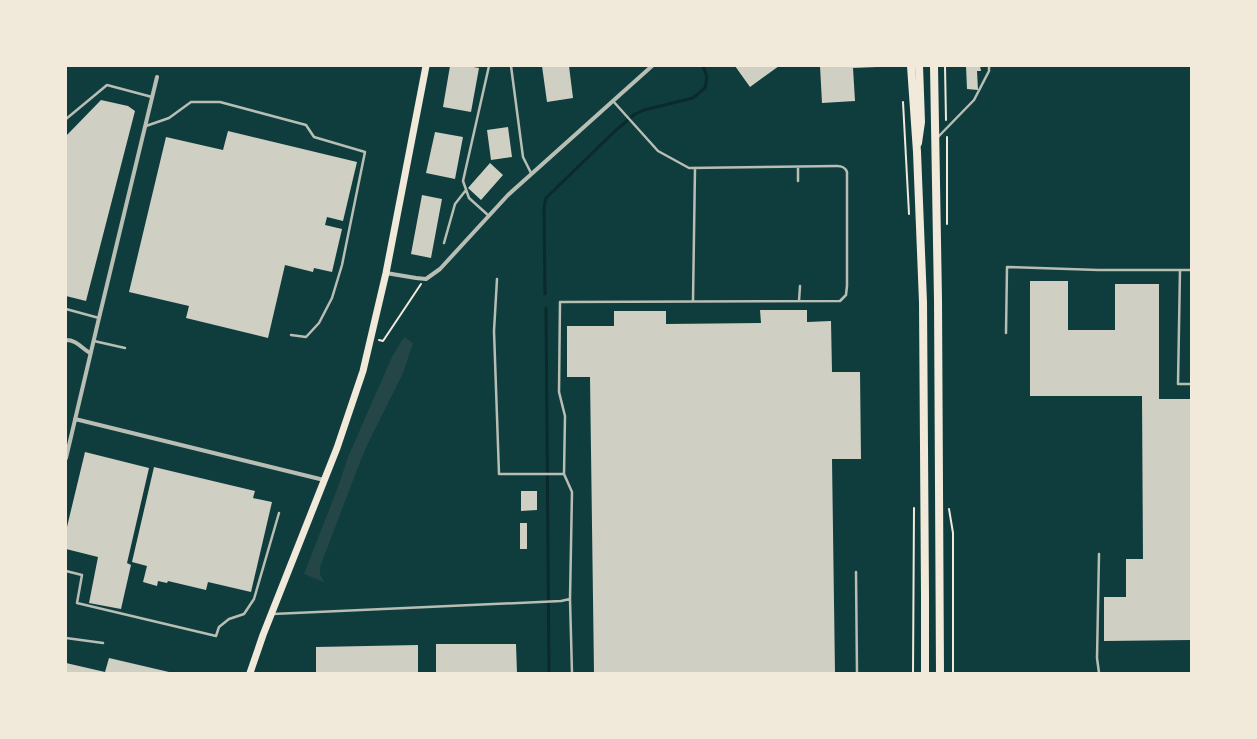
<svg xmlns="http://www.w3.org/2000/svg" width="1257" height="739" font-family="'IBM Plex Serif',serif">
  <rect width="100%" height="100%" fill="#0f3d3e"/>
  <path fill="#244646" d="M 404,337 L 413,343 L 403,373 L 369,441 L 360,462 L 320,567 L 320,574 L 324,582 L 304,574 L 338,487 L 348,457 L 392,357 Z"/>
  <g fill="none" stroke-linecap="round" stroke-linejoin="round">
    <path stroke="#0a2a2b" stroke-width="3" d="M 545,294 L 544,208 L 546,198 L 615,131 L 635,114 L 644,110 L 693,98 L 705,88 L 707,77 L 703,66
      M 546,308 L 549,673"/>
  </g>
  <path fill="#cfcfc3" d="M 450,66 L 468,66 L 479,68 L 471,112 L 443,107 Z
    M 542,66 L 569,66 L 573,98 L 547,102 Z
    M 735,66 L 779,66 L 750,87 Z
    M 820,66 L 877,66 L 877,67 L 853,68 L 855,101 L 822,103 Z
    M 966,66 L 980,66 L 981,71 L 977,71 L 978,90 L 967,89 Z
    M 101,100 L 128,106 L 135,111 L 86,301 L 66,296 L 66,136 Z
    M 508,127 L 512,157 L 491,160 L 487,130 Z
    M 228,131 L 357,162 L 343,221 L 327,217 L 325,225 L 342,229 L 332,272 L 314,268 L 313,272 L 285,265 L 268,338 L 186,318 L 189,306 L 129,292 L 166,137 L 223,150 Z
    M 435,132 L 463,137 L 455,179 L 426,173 Z
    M 490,163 L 503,175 L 481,200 L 468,188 Z
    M 422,195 L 442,199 L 431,258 L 411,254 Z
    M 1030,281 L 1068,281 L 1068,330 L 1115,330 L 1115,284 L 1159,284 L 1159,399 L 1191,399 L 1191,640 L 1104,641 L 1104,597 L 1126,597 L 1126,559 L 1143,559 L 1142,396 L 1030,396 Z
    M 760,310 L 807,310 L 807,322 L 831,321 L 832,372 L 860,372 L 861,459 L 832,459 L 835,673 L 594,673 L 590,377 L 567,377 L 567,326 L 614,326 L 614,311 L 666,311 L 666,324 L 761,323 Z
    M 85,452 L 149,468 L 127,563 L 131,565 L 121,609 L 89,603 L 98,557 L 66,549 L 66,531 Z
    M 154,467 L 255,491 L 253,498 L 272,502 L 251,592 L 208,582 L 206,590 L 168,581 L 167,583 L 158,581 L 157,586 L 143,582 L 147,566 L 132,562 Z
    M 521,491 L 537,491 L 537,510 L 521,511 Z
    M 520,523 L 527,523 L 527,549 L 520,549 Z
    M 436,644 L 516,644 L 517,673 L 436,673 Z
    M 418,645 L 418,673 L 316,673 L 316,647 Z
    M 109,658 L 169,672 L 169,673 L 66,673 L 66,663 L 105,672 Z"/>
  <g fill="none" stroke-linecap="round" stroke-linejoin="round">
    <path stroke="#f1e9da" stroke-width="2" d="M 945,66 L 946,120
      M 903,102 L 909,214
      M 947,137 L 947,224
      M 379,340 L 383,341 L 421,284
      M 949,509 L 953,533 L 953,673
      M 913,673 L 914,508"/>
    <path stroke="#b8beb3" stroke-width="2.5" d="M 489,66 L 463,181 L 469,198 L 489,216
      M 511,66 L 523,157 L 531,173
      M 66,119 L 107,85 L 152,97
      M 146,126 L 169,118 L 191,102 L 220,102 L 306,125 L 314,137 L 365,152 L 342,265 L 332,298 L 319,323 L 306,337 L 291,335
      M 938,137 L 974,100 L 989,71 L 989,66
      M 798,167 L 798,181
      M 444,243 L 455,204 L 466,190
      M 1180,270 L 1178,384 L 1191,384
      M 497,279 L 494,331 L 499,474 L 564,474
      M 693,301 L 695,168
      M 799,301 L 800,286
      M 66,309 L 99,318
      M 1006,333 L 1007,267 L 1098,270 L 1191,270
      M 94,341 L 125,348
      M 66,571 L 82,575 L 77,603 L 216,636 L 219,627 L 229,619 L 244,614 L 254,599 L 279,513
      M 856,572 L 857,673
      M 570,599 L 572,673
      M 273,614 L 561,601 L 570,599 L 572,492 L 564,474 L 565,416 L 559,392 L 560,302 L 840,301 L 846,295 L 847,286 L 847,172 C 845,167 842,166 837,166 L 689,168 L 658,151 L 613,101
      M 66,638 L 103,643
      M 1099,673 L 1097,658 L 1099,554"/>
    <path stroke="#b8beb3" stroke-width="4" d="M 386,273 L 416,278 L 426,279 L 440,269 L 508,195 L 652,66
      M 66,340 C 77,340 81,348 90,353
      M 75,419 L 324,480
      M 66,458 L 99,318 L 157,77"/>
    <path stroke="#f1e9da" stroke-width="7" d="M 250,673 L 263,635 L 337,448 L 363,371 L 386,273 L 426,66"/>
    <path stroke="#f1e9da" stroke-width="8" d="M 918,143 L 921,122 L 919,66"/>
    <path stroke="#f1e9da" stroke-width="8" d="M 911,66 L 917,152 L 923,302 L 925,594 L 925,673
      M 934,66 L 938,300 L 940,673"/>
  </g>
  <rect width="1257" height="739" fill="none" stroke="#f1e9da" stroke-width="134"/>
</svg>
